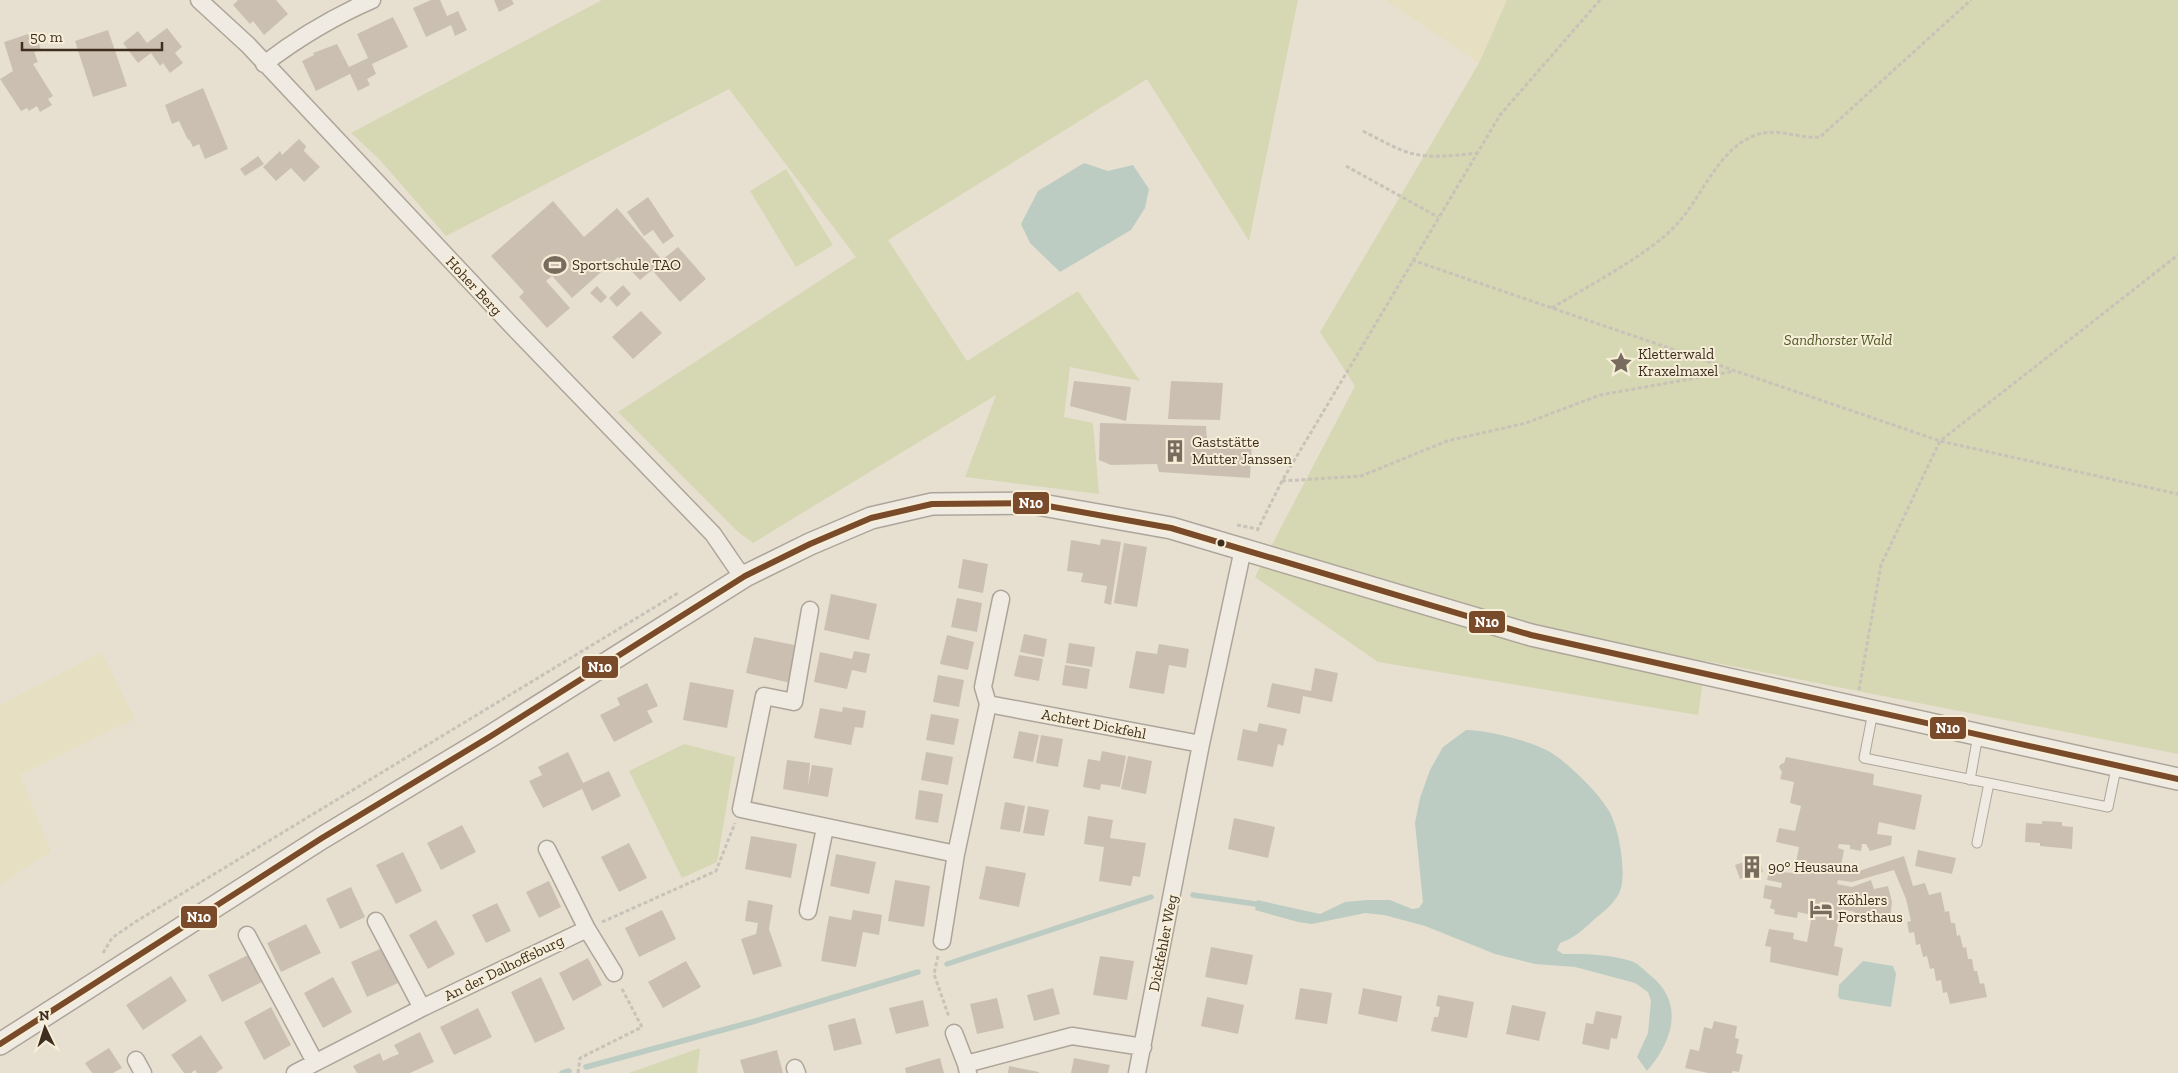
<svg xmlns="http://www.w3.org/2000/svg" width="2178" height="1073" font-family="'Zilla Slab',serif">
  <rect width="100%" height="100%" fill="#e7e0d1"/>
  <path fill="#e6dfc2" d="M 1385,0 L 1507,0 L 1479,63 Z
    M 101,652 L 135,719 L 20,775 L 51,851 L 0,885 L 0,705 Z"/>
  <path fill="#d6d7b3" d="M 602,0 L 1298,0 L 1249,241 L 1147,79 L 888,240 L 967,361 L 1078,291 L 1140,381 L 1070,367 L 1064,417 L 1093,423 L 1099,494 L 965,477 L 996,395 L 753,543 L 737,531 L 618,412 L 856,257 L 729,89 L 446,236 L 380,160 L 351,133 Z
    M 1507,0 L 2178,0 L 2178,754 L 1706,661 L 1698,715 L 1378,662 L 1255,577 L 1355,386 L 1320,332 L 1479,63 Z
    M 786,169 L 833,245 L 796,267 L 750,191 Z
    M 684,744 L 735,757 L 717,862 L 682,878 L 629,771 Z
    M 700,1048 L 697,1073 L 629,1073 Z"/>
  <path fill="#bcccc2" d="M 1084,163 L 1108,171 L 1133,165 L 1149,189 L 1145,208 L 1131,230 L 1060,272 L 1030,243 L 1021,224 L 1038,191 Z
    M 1466,730 C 1488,730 1531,741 1550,752 C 1567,762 1599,793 1609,811 C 1619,828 1626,869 1621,888 C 1618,900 1606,910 1597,917 C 1585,928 1575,938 1560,943 L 1557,950 L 1563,954 C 1586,954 1609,954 1631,961 C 1638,963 1644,970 1650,975 C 1685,1003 1673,1041 1647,1071 L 1637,1057 L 1648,1033 L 1651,1001 L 1648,992 L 1635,983 L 1575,967 L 1535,964 L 1495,954 L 1425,926 L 1384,915 L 1365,913 L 1312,924 L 1298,922 L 1255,910 L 1257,900 L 1320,914 L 1345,902 L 1367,900 L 1390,900 L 1412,909 L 1419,908 L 1423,902 L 1415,823 L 1420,798 L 1430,770 L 1443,747 Z
    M 1863,961 L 1893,966 L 1896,974 L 1891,1007 L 1840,999 L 1838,996 L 1839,985 Z"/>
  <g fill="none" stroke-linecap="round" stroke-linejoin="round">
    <path stroke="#bcccc2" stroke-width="5.5" d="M 1193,895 L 1256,904
      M 947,964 L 1151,897
      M 586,1067 L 752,1022 L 918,972
      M 562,1073 L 569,1071"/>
  </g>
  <path fill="#cbbfb2" d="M 238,0 L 276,0 L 288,14 L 264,35 L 253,21 L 250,24 L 233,5 Z
    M 431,0 L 440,0 L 447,16 L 458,11 L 467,30 L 455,36 L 451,25 L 426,37 L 413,8 Z
    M 494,0 L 512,0 L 514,4 L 499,12 Z
    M 393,17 L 408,47 L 372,64 L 376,74 L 367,79 L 370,85 L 358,91 L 350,74 L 316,91 L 302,61 L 314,55 L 313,53 L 337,44 L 349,67 L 368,58 L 357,34 Z
    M 167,28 L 182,47 L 175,53 L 183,63 L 170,73 L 163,63 L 160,66 L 151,53 L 138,63 L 123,43 L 138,31 L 147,43 Z
    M 108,30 L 127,86 L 93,97 L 75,41 Z
    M 28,34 L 29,36 L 36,34 L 41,50 L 34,52 L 38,62 L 33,64 L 53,96 L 48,99 L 52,105 L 40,112 L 37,106 L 29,111 L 27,108 L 21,111 L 0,79 L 13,71 L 4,42 Z
    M 203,88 L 228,149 L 205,159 L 199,144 L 193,147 L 189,139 L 188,140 L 179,121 L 172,124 L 165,105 Z
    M 299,139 L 306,146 L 304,151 L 320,167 L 304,182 L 291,168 L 276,181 L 263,167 L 280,151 L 282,155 Z
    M 258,156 L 264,164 L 245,176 L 240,169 Z
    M 648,197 L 674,236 L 663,244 L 653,230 L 644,236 L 627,212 Z
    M 553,201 L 584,237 L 617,208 L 662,260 L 678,247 L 706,279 L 680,302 L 652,270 L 640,280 L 618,257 L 572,298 L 552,276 L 546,281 L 570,308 L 547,328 L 519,297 L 524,292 L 491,256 Z
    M 623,285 L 631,294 L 617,307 L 609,298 Z
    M 597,286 L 607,297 L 601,303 L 590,293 Z
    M 641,311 L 662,333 L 633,359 L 612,337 Z
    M 1074,381 L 1131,387 L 1126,421 L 1070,406 Z
    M 1171,381 L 1223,383 L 1220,420 L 1168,419 Z
    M 1100,423 L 1206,426 L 1207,439 L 1252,441 L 1250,478 L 1159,472 L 1157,464 L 1111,465 L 1099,460 Z
    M 1101,539 L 1121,542 L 1111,605 L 1104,603 L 1107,586 L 1081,582 L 1083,573 L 1067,571 L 1071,540 L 1100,545 Z
    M 1124,543 L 1147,547 L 1137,607 L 1114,603 Z
    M 963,559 L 988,564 L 983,593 L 958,588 Z
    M 831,594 L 877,604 L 869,640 L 824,630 Z
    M 957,598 L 982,603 L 977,632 L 951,627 Z
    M 1024,634 L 1047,639 L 1044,657 L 1020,652 Z
    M 947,635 L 974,642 L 968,670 L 940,664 Z
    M 754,637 L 799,646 L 791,683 L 746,673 Z
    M 1069,643 L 1095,647 L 1092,667 L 1066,663 Z
    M 1159,644 L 1189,649 L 1186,668 L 1169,665 L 1164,694 L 1129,688 L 1136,651 L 1157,654 Z
    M 854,651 L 870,654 L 866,673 L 852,670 L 847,689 L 814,682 L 820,652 L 852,659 Z
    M 1019,655 L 1043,659 L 1039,681 L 1014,676 Z
    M 1065,665 L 1090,669 L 1087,689 L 1062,685 Z
    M 1315,668 L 1338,673 L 1332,702 L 1303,696 L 1300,714 L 1267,707 L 1272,683 L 1311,691 Z
    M 938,675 L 964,680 L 959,707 L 933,702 Z
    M 690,682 L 734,690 L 727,728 L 683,720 Z
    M 647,683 L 658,706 L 647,711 L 653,722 L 614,742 L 600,715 L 620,705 L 617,698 Z
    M 843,707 L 866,711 L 863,728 L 855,727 L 851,745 L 814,738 L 820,708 L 842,712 Z
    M 931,714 L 959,719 L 954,745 L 926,740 Z
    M 1259,723 L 1287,729 L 1283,746 L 1278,744 L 1273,767 L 1237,760 L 1243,729 L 1257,732 Z
    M 1019,731 L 1039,735 L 1033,762 L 1013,758 Z
    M 1041,735 L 1063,739 L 1058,767 L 1036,763 Z
    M 1102,751 L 1126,756 L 1120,787 L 1101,784 L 1100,790 L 1083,787 L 1088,759 L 1100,761 Z
    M 568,752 L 583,783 L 609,771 L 621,796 L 592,811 L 582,789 L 543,808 L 529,781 L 542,775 L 538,767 Z
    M 926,752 L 953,757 L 948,785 L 921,780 Z
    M 1128,756 L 1152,761 L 1146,794 L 1121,789 Z
    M 1786,757 L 1874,774 L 1873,785 L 1922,795 L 1915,830 L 1879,822 L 1877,834 L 1892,836 L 1891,845 L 1870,851 L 1866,844 L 1862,844 L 1861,851 L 1850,849 L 1850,845 L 1839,844 L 1838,848 L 1844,850 L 1840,871 L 1853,873 L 1904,856 L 1913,886 L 1925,883 L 1929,895 L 1941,892 L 1945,912 L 1949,911 L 1951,923 L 1955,923 L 1957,936 L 1960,935 L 1963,948 L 1966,947 L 1968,959 L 1972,959 L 1974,971 L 1977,971 L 1980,984 L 1984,983 L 1987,997 L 1950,1004 L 1947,992 L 1943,993 L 1941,980 L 1936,981 L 1934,968 L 1930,969 L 1927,956 L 1923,957 L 1920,944 L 1916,945 L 1914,932 L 1909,933 L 1907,922 L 1911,921 L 1906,899 L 1894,870 L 1852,882 L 1838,880 L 1837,884 L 1852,887 L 1871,880 L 1874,889 L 1888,886 L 1892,902 L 1890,919 L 1870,915 L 1866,920 L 1862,921 L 1855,916 L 1855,912 L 1841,909 L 1834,946 L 1843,948 L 1838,976 L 1770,962 L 1771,947 L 1765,946 L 1769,929 L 1794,933 L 1793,939 L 1807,942 L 1812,915 L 1798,912 L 1797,918 L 1774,914 L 1775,910 L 1770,908 L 1772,900 L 1763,898 L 1765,885 L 1781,888 L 1782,883 L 1767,880 L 1769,871 L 1794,873 L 1799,847 L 1776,842 L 1779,828 L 1795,831 L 1801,806 L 1790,803 L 1794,782 L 1780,779 L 1782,772 L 1779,767 L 1781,764 L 1784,763 Z
    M 787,760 L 810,763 L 808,786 L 812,765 L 833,768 L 828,797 L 783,789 Z
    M 919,790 L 943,794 L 938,823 L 915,819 Z
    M 1005,802 L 1025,806 L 1020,832 L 1000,829 Z
    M 1028,806 L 1049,810 L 1044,836 L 1023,833 Z
    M 1088,816 L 1113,820 L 1110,838 L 1146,843 L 1140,877 L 1133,876 L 1131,886 L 1099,881 L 1104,847 L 1084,844 Z
    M 1234,818 L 1275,827 L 1268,858 L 1228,849 Z
    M 2042,821 L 2062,822 L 2062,826 L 2073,827 L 2072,849 L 2040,846 L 2040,843 L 2025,842 L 2026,823 L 2042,824 Z
    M 462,825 L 476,852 L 441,870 L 427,843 Z
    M 751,836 L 797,844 L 791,878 L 745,869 Z
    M 629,843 L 647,878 L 619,892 L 601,857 Z
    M 1918,850 L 1956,858 L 1952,874 L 1915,866 Z
    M 403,852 L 422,891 L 396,904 L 376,865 Z
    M 836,854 L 876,862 L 869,894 L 830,886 Z
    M 1759,857 L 1763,872 L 1740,879 L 1735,865 Z
    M 986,866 L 1026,873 L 1019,907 L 979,899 Z
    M 895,880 L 930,886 L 924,927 L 888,921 Z
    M 549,881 L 561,907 L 539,918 L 526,892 Z
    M 351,887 L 365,917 L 340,929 L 326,899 Z
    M 748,900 L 773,905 L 769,929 L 782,966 L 753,975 L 741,939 L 756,934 L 758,923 L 745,921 Z
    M 497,903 L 511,931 L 486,943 L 472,915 Z
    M 662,910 L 676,939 L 639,957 L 625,928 Z
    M 853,910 L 882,915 L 879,935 L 863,932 L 856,967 L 821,961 L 829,916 L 851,920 Z
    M 436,920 L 455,954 L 428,969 L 409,935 Z
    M 306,924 L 321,953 L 281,972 L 267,943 Z
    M 1211,947 L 1253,955 L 1247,985 L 1205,977 Z
    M 382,948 L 398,983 L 367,997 L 351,962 Z
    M 248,955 L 262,982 L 222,1002 L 208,975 Z
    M 1100,956 L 1134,961 L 1127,1000 L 1093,995 Z
    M 588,958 L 602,985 L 573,1001 L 559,973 Z
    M 686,961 L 701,987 L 663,1008 L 648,982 Z
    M 171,976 L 187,1001 L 143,1030 L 126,1005 Z
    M 333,977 L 352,1012 L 323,1028 L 304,993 Z
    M 541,977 L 565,1029 L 535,1043 L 511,992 Z
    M 1053,988 L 1060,1014 L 1034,1021 L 1027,995 Z
    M 1300,988 L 1332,993 L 1327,1024 L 1295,1019 Z
    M 1363,988 L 1402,996 L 1397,1022 L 1358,1014 Z
    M 1438,995 L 1474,1002 L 1467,1038 L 1431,1031 L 1434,1017 L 1438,1017 L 1440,1007 L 1436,1006 Z
    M 1207,997 L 1244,1005 L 1238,1034 L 1201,1026 Z
    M 997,998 L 1004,1028 L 977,1034 L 970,1004 Z
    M 923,1000 L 929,1026 L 896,1034 L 889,1008 Z
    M 1512,1005 L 1546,1012 L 1539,1041 L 1506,1034 Z
    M 271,1007 L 291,1045 L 264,1060 L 244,1022 Z
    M 478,1008 L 492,1037 L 454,1055 L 440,1027 Z
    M 1596,1011 L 1622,1016 L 1617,1039 L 1611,1038 L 1609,1050 L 1582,1044 L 1586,1023 L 1593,1024 Z
    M 855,1018 L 862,1044 L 834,1051 L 828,1025 Z
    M 1714,1021 L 1737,1026 L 1735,1038 L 1739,1039 L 1736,1053 L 1743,1055 L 1739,1072 L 1733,1071 L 1732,1073 L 1708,1073 L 1685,1068 L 1690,1049 L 1699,1051 L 1704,1027 L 1712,1029 Z
    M 420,1032 L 434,1062 L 410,1073 L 357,1073 L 353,1066 L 380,1053 L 383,1061 L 391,1057 L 399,1054 L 394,1045 Z
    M 201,1035 L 223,1068 L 216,1073 L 197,1073 L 195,1070 L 191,1073 L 184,1073 L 171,1055 Z
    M 109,1048 L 122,1068 L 113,1073 L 92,1073 L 85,1063 Z
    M 777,1050 L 783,1073 L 744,1073 L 740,1060 Z
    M 940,1058 L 944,1073 L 906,1073 L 905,1068 Z
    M 1074,1058 L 1110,1065 L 1108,1073 L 1071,1073 Z
    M 1009,1066 L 1039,1072 L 1039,1073 L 1008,1073 Z"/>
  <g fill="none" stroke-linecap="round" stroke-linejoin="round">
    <defs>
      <path id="service" d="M 1873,712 L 1864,758 L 2108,807 L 2117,764
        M 1970,780 L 1978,735
        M 1977,843 L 1989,783"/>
      <path id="minor" d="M 199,0 L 248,45 L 515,329 L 713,534 L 737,569 L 745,576
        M 264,64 C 298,38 333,17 372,0
        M 810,610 L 794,702 L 764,696 L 741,809 L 956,854 L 988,704 L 1201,744
        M 988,704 L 983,687 L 1001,599
        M 547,849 L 587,929
        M 808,911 L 825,828
        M 376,921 L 422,1008
        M 247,935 L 315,1062
        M 942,941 L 956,854
        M 954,1033 L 966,1064
        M 136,1060 L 143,1073
        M 795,1068 L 797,1073
        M 295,1073 L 422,1008 L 587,929 L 614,973
        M 968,1073 L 966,1064 L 1072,1036 L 1143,1047
        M 1137,1073 L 1201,744 L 1243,549"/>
      <path id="tertiary" d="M 0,1044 L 322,838 L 491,736 L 745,576 L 810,544 L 871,518 L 932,504 L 1031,503 L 1171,528 L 1531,635 L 2178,779"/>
    </defs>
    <use href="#service" stroke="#ada599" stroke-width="11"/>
    <use href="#minor" stroke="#ada599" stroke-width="19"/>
    <use href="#tertiary" stroke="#ada599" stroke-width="24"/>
    <path stroke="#c8c2b9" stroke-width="3" stroke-dasharray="4 2.5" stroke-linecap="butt" d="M 1363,131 C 1375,137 1387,144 1399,149 C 1423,160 1451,156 1477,153
      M 1346,166 L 1438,217
      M 1412,260 L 1940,441 L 2178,494
      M 1552,308 C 1589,285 1647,256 1676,225 C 1702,198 1718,148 1756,135 C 1778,127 1798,139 1820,137 L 1971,0
      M 1282,481 L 1361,476 L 1447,441 L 1526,423 L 1600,395 L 1735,371
      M 1237,525 L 1258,529
      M 1257,531 L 1282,481 L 1500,115 L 1600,0
      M 1859,690 L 1881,565 L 1940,441 L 2178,255
      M 602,922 L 716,871 L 735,823
      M 103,953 L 112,938 L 135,922 L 678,593
      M 938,956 L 934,974 L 949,1017
      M 578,1073 L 580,1058 L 642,1027 L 621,987"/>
    <use href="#service" stroke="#efebe3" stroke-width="9"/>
    <use href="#minor" stroke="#efebe3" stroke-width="16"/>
    <use href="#tertiary" stroke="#efebe3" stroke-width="21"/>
    <defs>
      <path id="bus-1" d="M 0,1044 L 322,838 L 491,736 L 745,576 L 810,544 L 871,518 L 932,504 L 1031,503 L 1171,528 L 1531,635 L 2178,779"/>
    </defs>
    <use href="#bus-1" stroke="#f7eed8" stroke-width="10"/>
    <use href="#bus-1" stroke="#7a4b2a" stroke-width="6"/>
  </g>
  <defs>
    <symbol id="stadium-bare" viewBox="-9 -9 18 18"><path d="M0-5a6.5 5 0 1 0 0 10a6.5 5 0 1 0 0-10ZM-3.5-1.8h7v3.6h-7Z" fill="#786c5e" stroke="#f7eed8" stroke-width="2.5" paint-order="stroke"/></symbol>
    <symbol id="sight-bare" viewBox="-9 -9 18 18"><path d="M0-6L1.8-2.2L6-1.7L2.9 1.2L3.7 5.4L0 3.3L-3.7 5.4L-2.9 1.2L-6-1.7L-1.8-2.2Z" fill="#786c5e" stroke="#f7eed8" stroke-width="2.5" paint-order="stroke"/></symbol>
    <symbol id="building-bare" viewBox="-9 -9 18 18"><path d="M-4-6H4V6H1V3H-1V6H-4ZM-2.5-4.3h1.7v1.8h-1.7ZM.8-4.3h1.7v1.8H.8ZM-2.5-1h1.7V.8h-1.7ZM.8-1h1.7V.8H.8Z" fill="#786c5e" stroke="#f7eed8" stroke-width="2.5" paint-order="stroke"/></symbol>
    <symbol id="hotel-bare" viewBox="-9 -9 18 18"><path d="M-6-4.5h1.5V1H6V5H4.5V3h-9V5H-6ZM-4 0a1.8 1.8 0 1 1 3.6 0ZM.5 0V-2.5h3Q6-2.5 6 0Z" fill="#786c5e" stroke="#f7eed8" stroke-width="2.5" paint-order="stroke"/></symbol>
  </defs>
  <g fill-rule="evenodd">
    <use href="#stadium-bare" x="539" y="249" width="32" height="32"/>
    <use href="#sight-bare" x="1605" y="347" width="32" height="32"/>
    <use href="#building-bare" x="1159" y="435" width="32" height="32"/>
    <use href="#building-bare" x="1736" y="851" width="32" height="32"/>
    <use href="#hotel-bare" x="1805" y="893" width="32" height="32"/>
  </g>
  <circle fill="#3d2e20" stroke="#f7eed8" stroke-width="2" cx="1221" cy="543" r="4.5"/>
  <g text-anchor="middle" stroke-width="4" stroke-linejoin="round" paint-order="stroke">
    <g font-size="15" fill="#3d2e20" stroke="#f7eed8" text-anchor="start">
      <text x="572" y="270">Sportschule TAO</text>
      <text x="1638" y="359">Kletterwald<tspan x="1638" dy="17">Kraxelmaxel</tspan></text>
      <text x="1192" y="447">Gaststätte<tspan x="1192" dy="17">Mutter Janssen</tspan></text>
      <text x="1768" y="872">90° Heusauna</text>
      <text x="1838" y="905">Köhlers<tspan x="1838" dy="17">Forsthaus</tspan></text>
    </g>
    <g font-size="15" fill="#3d2e20" stroke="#f7eed8">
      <text transform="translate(474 286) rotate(47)" y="5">Hoher Berg</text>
      <text transform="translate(1094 724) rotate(11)" y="5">Achtert Dickfehl</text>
      <text transform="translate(1163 943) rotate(-79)" y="5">Dickfehler Weg</text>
      <text transform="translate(504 968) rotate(-26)" y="5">An der Dalhoffsburg</text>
    </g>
    <g font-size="15" font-style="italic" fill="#4d5a26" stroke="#f7eed8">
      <text x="1838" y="345">Sandhorster Wald</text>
    </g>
  </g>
  <g stroke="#f7eed8" stroke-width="2">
    <rect x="1012" y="491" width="38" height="24" rx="5" fill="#7a4b2a"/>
    <rect x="1468" y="610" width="38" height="24" rx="5" fill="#7a4b2a"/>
    <rect x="581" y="655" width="38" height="24" rx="5" fill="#7a4b2a"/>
    <rect x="1929" y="716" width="38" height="24" rx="5" fill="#7a4b2a"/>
    <rect x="180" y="905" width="38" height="24" rx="5" fill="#7a4b2a"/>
  </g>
  <g font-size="14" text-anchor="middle" font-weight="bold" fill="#fff">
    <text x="1031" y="508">N10</text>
    <text x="1487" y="627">N10</text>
    <text x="600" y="672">N10</text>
    <text x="1948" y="733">N10</text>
    <text x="199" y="922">N10</text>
  </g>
  <g transform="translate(45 1028) rotate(356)" stroke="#f7eed8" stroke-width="4" paint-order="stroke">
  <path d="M0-4L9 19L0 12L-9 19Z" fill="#3d2e20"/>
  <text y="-8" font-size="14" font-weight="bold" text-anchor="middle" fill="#3d2e20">N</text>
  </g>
  <path d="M22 42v8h140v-8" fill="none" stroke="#3d2e20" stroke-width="2.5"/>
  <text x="30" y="42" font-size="15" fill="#3d2e20" stroke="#f7eed8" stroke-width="4" paint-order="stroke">50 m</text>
</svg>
